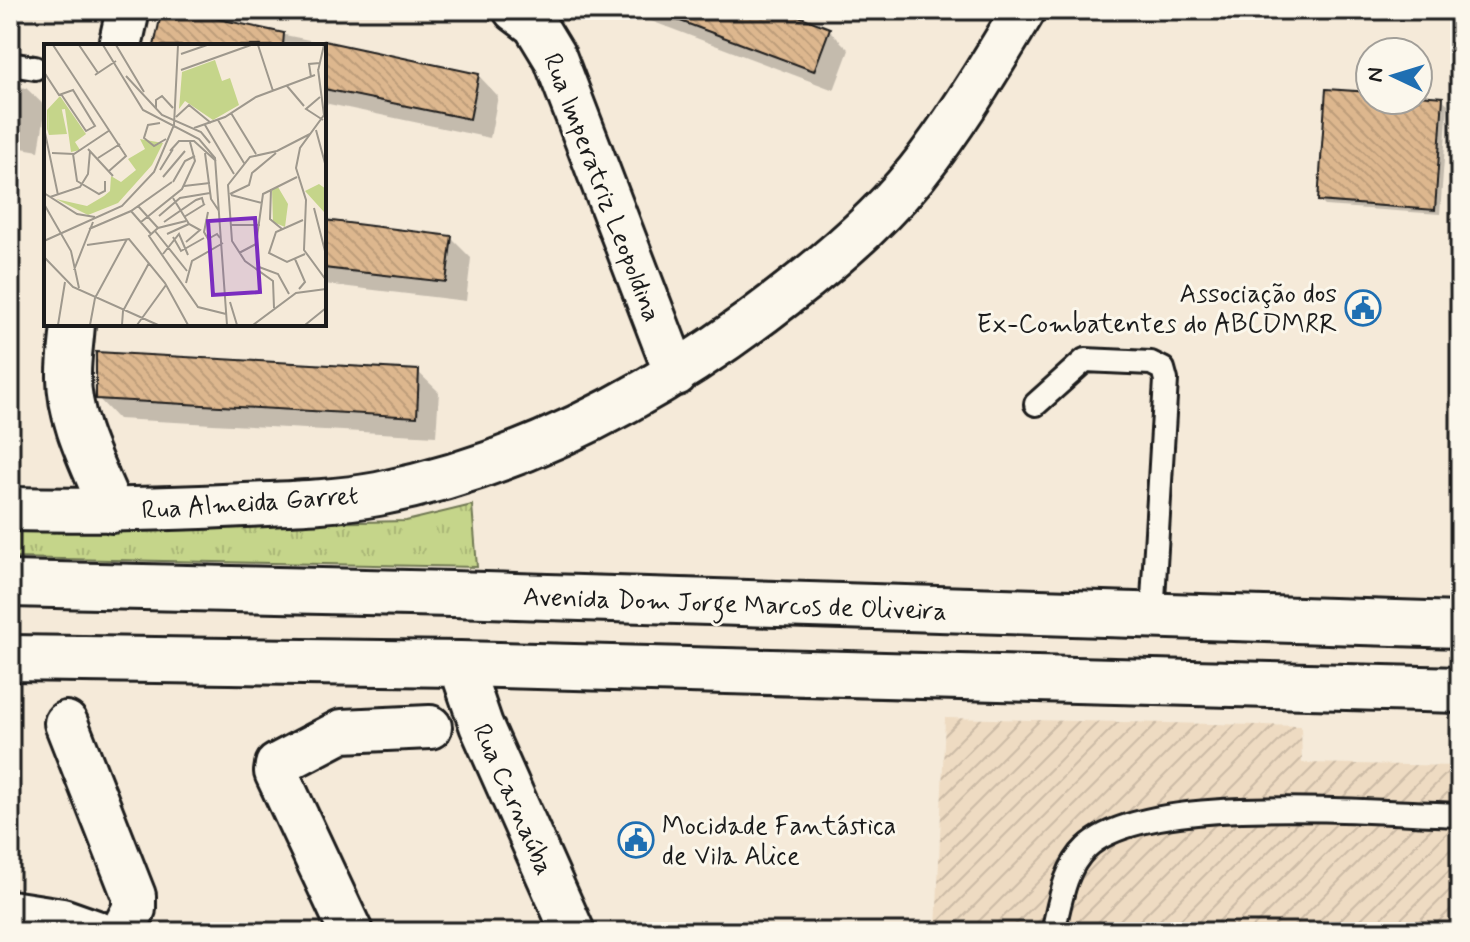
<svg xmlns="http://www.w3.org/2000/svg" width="1470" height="942" font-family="Mynerve,sans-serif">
  <defs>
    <pattern id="industrial-furrows" width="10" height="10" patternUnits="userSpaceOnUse" patternTransform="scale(2)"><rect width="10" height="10" fill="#eedbc2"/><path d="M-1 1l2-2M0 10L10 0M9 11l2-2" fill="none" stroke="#ccbba6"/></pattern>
    <pattern id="grass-tufts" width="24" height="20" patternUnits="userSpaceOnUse" patternTransform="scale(2)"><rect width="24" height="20" fill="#c5d58a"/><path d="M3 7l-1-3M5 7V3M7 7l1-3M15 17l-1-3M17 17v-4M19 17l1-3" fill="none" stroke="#a9b676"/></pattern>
    <pattern id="building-back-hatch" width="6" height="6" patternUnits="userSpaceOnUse" patternTransform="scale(2)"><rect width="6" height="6" fill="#ddb78e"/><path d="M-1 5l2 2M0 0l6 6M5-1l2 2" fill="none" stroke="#bd9d7a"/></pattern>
  </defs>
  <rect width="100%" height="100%" fill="#f5ead9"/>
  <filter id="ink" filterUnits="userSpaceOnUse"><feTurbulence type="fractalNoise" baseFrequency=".0125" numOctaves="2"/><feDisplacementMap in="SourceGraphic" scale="16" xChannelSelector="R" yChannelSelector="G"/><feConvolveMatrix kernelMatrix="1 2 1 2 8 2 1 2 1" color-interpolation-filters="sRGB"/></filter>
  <g filter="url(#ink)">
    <path fill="url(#industrial-furrows)" d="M 945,718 L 1301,726 L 1302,763 L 1460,766 L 1460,932 L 936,932 Z"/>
    <path fill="url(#grass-tufts)" stroke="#707853" stroke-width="2" d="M 472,505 L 477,567 L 10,558 L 10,525 L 121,527 L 406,521 Z"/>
    <path fill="#0003" d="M 164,10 L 478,75 L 498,96 L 490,138 L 324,103 L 324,46 L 156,46 Z
      M 622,10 L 777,10 L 829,30 L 849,50 L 834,90 Z
      M 10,85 L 26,88 L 46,107 L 39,151 L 10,146 Z
      M 1370,94 L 1370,100 L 1418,100 L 1418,97 L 1442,99 L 1448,104 L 1440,214 L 1325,206 L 1320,201 Z
      M 324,222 L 451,238 L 471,258 L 466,301 L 324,284 Z
      M 10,265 L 14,270 L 10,297 Z
      M 418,372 L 439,392 L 436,436 L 118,419 L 98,398 Z"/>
    <path fill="url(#building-back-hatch)" stroke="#1c1c1c" stroke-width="2" d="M 162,10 L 177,10 L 284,33 L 283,46 L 154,46 Z
      M 659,10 L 783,10 L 830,28 L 814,71 L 659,13 Z
      M 324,41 L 479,74 L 470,119 L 324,89 Z
      M 1326,89 L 1370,92 L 1370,100 L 1418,100 L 1418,95 L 1443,97 L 1435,210 L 1318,201 Z
      M 324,220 L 452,236 L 446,282 L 324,268 Z
      M 96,352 L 419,370 L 417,417 L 96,399 Z"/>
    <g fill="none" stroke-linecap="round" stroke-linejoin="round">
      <defs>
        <path id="service" d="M 10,64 L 35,68
          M 1036,404 L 1085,360 L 1151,363 L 1163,369 L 1166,380 L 1152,616
          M 1053,932 C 1060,903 1064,869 1086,848 C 1145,791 1377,813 1460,815"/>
        <path id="minor" d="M 515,10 L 535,25 L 555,58 L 676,374
          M 120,46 L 128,10
          M 73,324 C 72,340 69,358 69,374 C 68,421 95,469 112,511
          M 10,509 C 89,511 167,509 245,505 C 289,503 334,502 378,494 C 529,464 665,390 786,295 C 838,255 890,210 929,157 C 964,110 994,60 1024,10
          M 460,664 L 481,725 L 573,932
          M 66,723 L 134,896 L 134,909 L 122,932
          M 10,912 L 62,920 L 96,932
          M 351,932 L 276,772 L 277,765 L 342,731 L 430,727"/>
        <path id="secondary" d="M 10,584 L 452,594 L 1460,625
          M 10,658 L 460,664 L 1460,690"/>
      </defs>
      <use href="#service" stroke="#1c1c1c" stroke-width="28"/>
      <use href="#minor" stroke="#1c1c1c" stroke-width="48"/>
      <use href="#secondary" stroke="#1c1c1c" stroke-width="50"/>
      <use href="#service" stroke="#fbf7ec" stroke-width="22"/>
      <use href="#minor" stroke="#fbf7ec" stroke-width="42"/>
      <use href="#secondary" stroke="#fbf7ec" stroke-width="44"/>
    </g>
  </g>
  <defs>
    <symbol id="civic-ring" viewBox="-11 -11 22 22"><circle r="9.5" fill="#fbf7ec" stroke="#1f6fb2" stroke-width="1.5"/><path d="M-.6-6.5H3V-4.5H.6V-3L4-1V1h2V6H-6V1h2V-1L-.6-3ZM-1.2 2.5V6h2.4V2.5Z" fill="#1f6fb2"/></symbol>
  </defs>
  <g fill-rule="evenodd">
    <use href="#civic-ring" x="1343" y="288" width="40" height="40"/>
    <use href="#civic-ring" x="616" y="820" width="40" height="40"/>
  </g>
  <g text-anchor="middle" stroke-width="6" stroke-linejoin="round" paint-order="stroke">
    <g font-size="26" fill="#1c1c1c" stroke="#fbf7ec">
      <text transform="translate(603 187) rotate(69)" y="9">Rua Imperatriz Leopoldina</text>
      <text transform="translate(250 502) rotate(-4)" y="9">Rua Almeida Garret</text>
      <text transform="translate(735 603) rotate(2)" y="9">Avenida Dom Jorge Marcos de Oliveira</text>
      <text transform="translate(514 799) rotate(66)" y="9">Rua Carnaúba</text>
    </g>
    <g font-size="26" fill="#1c1c1c" stroke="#fbf7ec" text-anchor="end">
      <text x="1337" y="302">Associação dos<tspan x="1337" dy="30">Ex-Combatentes do ABCDMRR</tspan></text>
      <text x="662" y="834" text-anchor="start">Mocidade Fantástica<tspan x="662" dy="30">de Vila Alice</tspan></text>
    </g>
  </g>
  <g transform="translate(44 44)">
    <rect width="282" height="282" fill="#f5ead9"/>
    <path d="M 16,52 L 42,90 L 31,98 L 36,106 L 27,108 L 21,65 L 4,67 L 5,91 L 3,85 L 3,66 ZM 96,95 L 119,99 L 108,121 L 74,159 L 44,171 L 12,155 L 43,162 L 60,152 L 66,147 L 67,132 L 77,138 L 92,126 L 84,115 L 101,105 ZM 275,140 L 282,145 L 280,168 L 261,147 Z" fill="#c5d58a"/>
    <path d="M 171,16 L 178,37 L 186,34 L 195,61 L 169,76 L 141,57 L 135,65 L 138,28 ZM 16,57 L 23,90 L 5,91 L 4,67 ZM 234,143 L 244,160 L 241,183 L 229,178 L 228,146 Z" fill="#c5d58a"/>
    <path fill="none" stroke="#9e988d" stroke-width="2" d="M 9,1 L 82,112 L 65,127M 35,1 L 54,29M 59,1 L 99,66 L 155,95 L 171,114 L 183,281M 72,1 L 100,48M 214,1 L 229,47M 137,10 L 163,1M 274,25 L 280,71 L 256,104 L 252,124 L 262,156 L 260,206 L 282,236M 137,26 L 207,1M 274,27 L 280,1M 0,28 L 15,51 L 29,46 L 51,82 L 42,87 L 17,50M 51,31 L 72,17M 82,32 L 118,71 L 157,88 L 166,99M 267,33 L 265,20 L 276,19M 243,42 L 260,62M 276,53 L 262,65 L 279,76M 112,65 L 112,56 L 118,52 L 129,64M 187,69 L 212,110M 132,73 L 145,61 L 167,79M 174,76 L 200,119M 116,79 L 104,81 L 100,94 L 110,102 L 122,95M 161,81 L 190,130M 0,84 L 14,151M 150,84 L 181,73 L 212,53 L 271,31M 272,86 L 282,123M 44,105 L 69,132M 126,107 L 135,97 L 150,97 L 172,117M 8,109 L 30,110 L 66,86M 161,109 L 167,155 L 175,167M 29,110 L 33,137 L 55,150 L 61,147 L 61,137M 54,114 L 76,100M 116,126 L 129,105M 119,133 L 141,107M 129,138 L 141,117 L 151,112M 140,142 L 166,139M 227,145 L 226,175 L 238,185M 0,149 L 33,170 L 51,173M 186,150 L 205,141 L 208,129 L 232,109M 187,151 L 218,159M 6,153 L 36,143 L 44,130 L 46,107M 129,154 L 145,180 L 156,186 L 142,198M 0,160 L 27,207 L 35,244M 94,162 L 114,184M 270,164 L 282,211M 87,167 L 107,190M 164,168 L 160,188 L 164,195 L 173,190 L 176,194M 115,172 L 136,154 L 166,149M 140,173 L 161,160M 259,176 L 232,188 L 225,209 L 243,218 L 261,210M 142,177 L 114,184 L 105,192 L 154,263 L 182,270M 97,178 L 138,145 L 151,117 L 146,98M 120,178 L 152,156 L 158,154 L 160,161M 186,181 L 216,181M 45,185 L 87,167 L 128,138M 111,187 L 143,227M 123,190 L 145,180M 129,193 L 137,207 L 160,194M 0,197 L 78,162 L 110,128 L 130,81 L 134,1M 43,201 L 85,195 L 121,239 L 144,281M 195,209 L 212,200 L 219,150 L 253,133M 119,210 L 135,190 L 144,211M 0,213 L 29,243 L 114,281M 251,215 L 261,238 L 255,245M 215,223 L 234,230 L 245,250M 30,226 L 49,178M 142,239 L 148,217 L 179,199M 186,258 L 193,281M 230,264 L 229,237 L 201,217 L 188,197 L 184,141 L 206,113 L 233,107 L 266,90M 14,281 L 21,238M 46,281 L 51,254 L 83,195M 78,281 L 79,267 L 105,219M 93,281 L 122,241M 209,281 L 252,249 L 282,245M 261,281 L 282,264"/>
    <path fill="#7b2cbf" fill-opacity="0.15" stroke="#7b2cbf" stroke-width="4" d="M 211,174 L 216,248 L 169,251 L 164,177 Z"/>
    <rect width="282" height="282" fill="none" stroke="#1c1c1c" stroke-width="4"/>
  </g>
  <rect width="1470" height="942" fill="none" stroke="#fbf7ec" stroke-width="40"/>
  <rect x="20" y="20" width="1430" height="902" fill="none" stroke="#1c1c1c" stroke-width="3" filter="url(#ink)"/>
  <g transform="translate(1394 76) rotate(274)"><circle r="38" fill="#fbf7ec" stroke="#a29f99" stroke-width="2"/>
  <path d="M0-6L14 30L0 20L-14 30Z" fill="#1f6fb2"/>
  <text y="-12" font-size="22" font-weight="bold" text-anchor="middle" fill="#1c1c1c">N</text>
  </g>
</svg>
